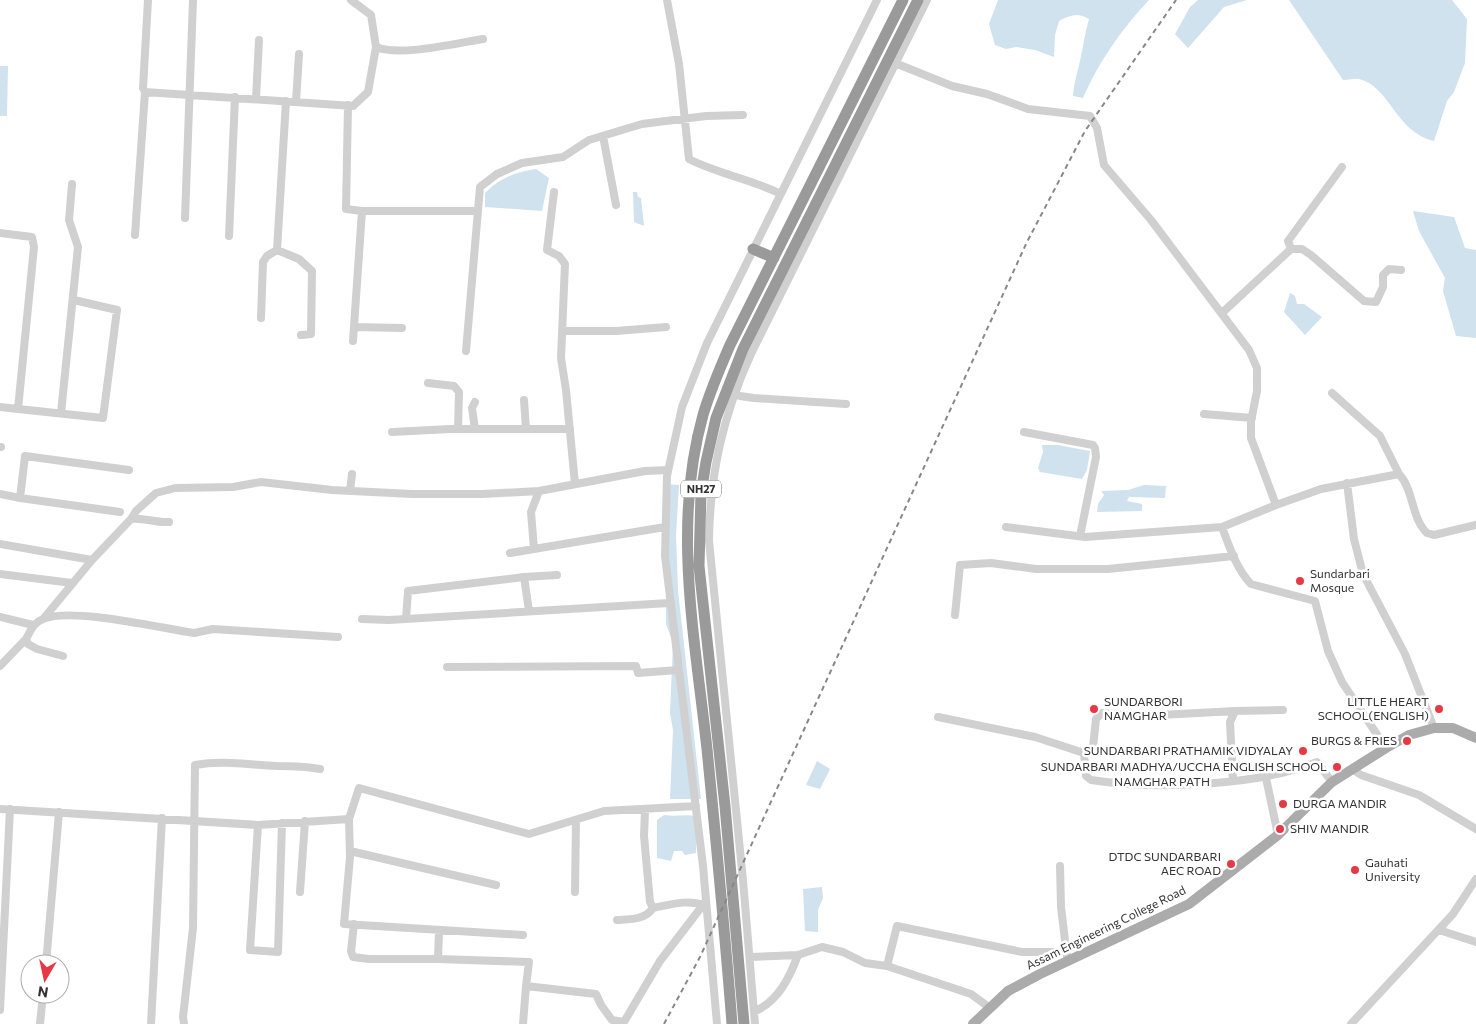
<svg xmlns="http://www.w3.org/2000/svg" width="1476" height="1024" font-family="Commissioner,sans-serif">
  <rect width="100%" height="100%" fill="#fff"/>
  <path fill="#cfe2ee" d="M 998,0 L 1149,0 C 1121,30 1099,61 1083,98 L 1073,96 C 1074,83 1077,74 1080,61 C 1083,47 1085,33 1089,19 C 1078,12 1070,15 1059,21 L 1055,35 L 1054,57 L 1035,50 L 1016,47 L 1006,49 L 995,45 L 989,24 Z
    M 1198,0 L 1247,0 L 1224,7 L 1188,48 L 1175,34 L 1190,7 Z
    M 1289,0 L 1452,0 L 1467,19 L 1465,63 L 1454,92 L 1447,101 L 1434,141 C 1395,132 1390,86 1359,79 C 1354,78 1348,80 1343,80 Z
    M 0,66 L 8,66 L 7,116 L 0,116 Z
    M 536,169 L 549,178 L 542,211 L 485,207 L 485,193 C 500,178 515,172 536,169 Z
    M 633,192 L 637,192 L 638,197 L 641,198 L 644,226 L 634,222 Z
    M 1413,211 L 1454,217 L 1465,248 L 1476,250 L 1476,338 L 1456,336 L 1443,291 L 1445,278 L 1419,231 Z
    M 1290,293 L 1295,296 L 1297,304 L 1304,304 L 1322,317 L 1305,335 L 1284,312 Z
    M 1042,445 L 1058,445 L 1090,451 L 1087,470 L 1082,479 L 1040,472 L 1038,468 L 1043,452 Z
    M 666,484 L 679,485 L 676,536 L 678,590 L 701,799 L 670,799 L 673,730 L 670,713 L 673,643 L 666,624 Z
    M 1144,485 L 1166,486 L 1165,498 L 1129,497 L 1127,501 L 1142,504 L 1142,511 L 1097,512 L 1098,504 L 1104,495 L 1101,491 L 1128,490 Z
    M 817,761 L 830,769 L 820,789 L 806,785 Z
    M 664,815 C 675,817 685,814 696,816 L 696,853 L 685,855 L 682,851 L 674,851 L 671,861 L 657,858 L 657,820 Z
    M 822,887 L 823,898 L 818,910 L 818,932 L 805,931 L 803,889 Z"/>
  <g fill="none" stroke-linecap="round" stroke-linejoin="round">
    <path stroke="#d0d0d0" stroke-width="8" d="M 148,0 L 143,88 L 145,92 L 353,106 L 368,92 L 376,47
      M 351,0 L 371,15 L 376,47 C 400,57 457,43 483,39
      M 667,0 L 679,64 L 689,159 C 718,174 751,179 781,194
      M 895,63 L 952,86 L 987,94 L 1028,109 L 1090,116 L 1097,128 L 1104,165 L 1151,220 L 1249,350 L 1257,368 L 1257,391 L 1251,421 L 1251,438 L 1276,505 L 1222,527 C 1229,546 1237,570 1251,584 L 1315,601 L 1328,651 L 1342,682 L 1386,748
      M 256,99 L 259,40
      M 296,102 L 299,54
      M 348,105 L 346,209 L 362,211
      M 603,136 L 616,205
      M 554,192 L 547,250 L 559,256 L 565,264 L 561,358 L 566,390 L 575,484
      M 185,218 L 193,0
      M 0,233 L 32,237 L 34,247 L 18,409 L 103,418 L 117,310 L 74,300
      M 135,235 L 145,92
      M 229,236 L 235,97
      M 1291,249 L 1288,241 L 1342,167
      M 277,250 L 299,259 L 312,271 L 311,334 L 301,335
      M 1222,313 L 1291,249 L 1302,249 L 1311,255 L 1364,301 L 1376,302 L 1383,287 L 1383,275 L 1389,269 L 1401,270
      M 261,318 L 263,262 L 267,256 L 277,250 L 286,101
      M 354,327 L 402,328
      M 563,331 L 616,331 L 666,327
      M 353,341 L 362,211 L 477,211
      M 466,351 L 480,187 L 497,174 L 522,163 L 563,157 L 589,140 L 642,124 L 706,116 L 743,115
      M 428,383 L 454,386 L 459,392 L 458,429
      M 734,393 L 740,396 L 754,398 L 846,404
      M 1332,393 L 1380,436 L 1399,474
      M 524,400 L 526,429
      M 475,402 L 472,408 L 475,429
      M 0,407 L 18,409
      M 61,413 L 78,247 L 69,220 L 72,184
      M 1204,414 L 1252,418
      M 392,432 L 450,429 L 570,429
      M 1024,432 L 1093,445 L 1095,448 L 1096,457 L 1080,536
      M 0,447 L 1,447
      M 1347,483 L 1354,539 L 1363,574 L 1405,654 L 1434,728
      M 350,491 L 352,474
      M 0,494 L 20,498 L 25,456 L 129,470
      M 20,498 L 120,512
      M 1276,505 L 1321,489 L 1399,474 C 1414,490 1411,518 1427,533 L 1434,535 L 1476,525
      M 131,519 L 136,511 L 156,493 L 175,488 L 233,487 L 261,482 L 332,490 L 412,494 L 482,494 L 539,491
      M 1006,527 L 1085,537 L 1222,527
      M 0,544 L 92,560 L 131,519 C 144,517 154,523 169,522
      M 534,549 L 531,512 L 539,491 L 645,471 L 668,470
      M 510,553 L 665,527
      M 0,574 L 72,583
      M 524,577 L 557,575
      M 955,615 L 960,565 L 991,563 L 1036,569 L 1108,569 L 1234,556
      M 0,617 L 33,625
      M 44,618 L 92,560
      M 362,619 L 389,620 L 669,603
      M 406,619 L 408,591 L 524,577 L 529,611
      M 63,656 L 37,649 L 28,644 L 26,639 C 31,630 33,623 43,619 C 73,607 160,628 194,633 L 213,629 L 338,637
      M 0,666 L 26,639
      M 447,667 L 636,666 L 638,673 L 678,670
      M 938,717 L 1035,737 L 1084,753 L 1086,776 L 1091,780 C 1156,790 1256,786 1317,762 L 1332,782
      M 1084,753 L 1093,747 L 1096,719 L 1102,713 L 1142,716 L 1235,711
      M 1352,769 L 1361,775 L 1419,795 L 1476,829
      M 1266,778 L 1278,835
      M 1233,781 L 1230,722 L 1235,711 L 1283,710
      M 0,809 L 258,825 L 349,819 L 359,788 L 529,834 L 604,811 L 696,806
      M 645,810 L 644,836 L 650,902 L 653,908
      M 349,819 L 350,857 L 344,924 L 523,935
      M 258,825 L 250,950 L 278,952 L 282,823
      M 350,851 L 496,885
      M 1060,866 L 1061,907 L 1067,957
      M 300,892 L 305,821
      M 575,892 L 576,820
      M 617,920 C 630,919 645,920 653,908 C 669,905 687,899 703,905
      M 354,924 L 351,951 L 353,957 L 369,959 L 438,959
      M 1439,930 L 1476,942
      M 439,931 L 438,959 L 529,962 L 526,986 L 596,994 L 601,1005 L 612,1020 L 624,1022 L 660,961 L 706,901
      M 750,957 L 798,955 L 822,947 L 843,952 L 865,963 L 887,966
      M 46,964 L 59,812
      M 990,1008 L 971,994 L 887,966 L 897,926 L 1022,952 L 1066,952
      M 0,1010 L 10,809
      M 754,1012 C 778,1001 789,979 798,955
      M 40,1024 L 43,994
      M 151,1024 L 162,818
      M 184,1024 L 183,1017 L 193,928 L 195,765 C 223,760 250,765 277,766 C 293,766 305,766 320,769
      M 523,1024 L 526,986
      M 717,1024 L 703,866 L 665,556 L 667,476 L 682,407 L 707,343 L 877,0
      M 755,1024 L 743,880 L 709,541 C 710,473 723,415 751,354 L 927,0
      M 1351,1024 L 1453,914 L 1476,879"/>
    <path stroke="#ababab" stroke-width="10" d="M 973,1024 L 1008,991 L 1040,974 L 1189,904 L 1278,835 L 1332,782 L 1386,748 L 1409,735 L 1434,728 L 1453,728 L 1476,738"/>
    <path stroke="#9a9a9a" stroke-width="11" d="M 753,249 L 774,258
      M 732,1024 C 725,932 716,841 707,749 C 695,638 672,526 703,415 C 710,391 720,368 730,345 L 903,0
      M 744,1024 L 725,806 L 699,566 L 701,493 L 706,462 L 716,418 L 743,349 L 918,0"/>
    <path stroke="#888" stroke-width="2" stroke-dasharray="5 4" stroke-linecap="butt" d="M 664,1024 L 700,957 L 1026,244 L 1085,131 L 1176,0"/>
  </g>
  <g fill="#e63946" stroke="#fff" stroke-width="2">
    <circle cx="1300" cy="581" r="5"/>
    <circle cx="1094" cy="709" r="5"/>
    <circle cx="1439" cy="709" r="5"/>
    <circle cx="1407" cy="741" r="5"/>
    <circle cx="1303" cy="751" r="5"/>
    <circle cx="1337" cy="767" r="5"/>
    <circle cx="1283" cy="804" r="5"/>
    <circle cx="1280" cy="829" r="5"/>
    <circle cx="1231" cy="864" r="5"/>
    <circle cx="1355" cy="870" r="5"/>
  </g>
  <g text-anchor="middle" stroke-width="5" stroke-linejoin="round" paint-order="stroke">
    <rect fill="#fff" stroke="#707070" stroke-width="1" x="681" y="480.5" width="40" height="17" rx="4"/>
    <g font-size="11" font-weight="bold" fill="#333">
      <text x="701" y="493">NH27</text>
    </g>
    <g font-size="12" fill="#333" stroke="#fff" text-anchor="start">
      <text x="1310" y="578">Sundarbari<tspan x="1310" dy="14">Mosque</tspan></text>
      <text x="1104" y="706">SUNDARBORI<tspan x="1104" dy="14">NAMGHAR</tspan></text>
      <text x="1429" y="706" text-anchor="end">LITTLE HEART<tspan x="1429" dy="14">SCHOOL(ENGLISH)</tspan></text>
      <text x="1397" y="745" text-anchor="end">BURGS &amp; FRIES</text>
      <text x="1293" y="755" text-anchor="end">SUNDARBARI PRATHAMIK VIDYALAY</text>
      <text x="1327" y="771" text-anchor="end">SUNDARBARI MADHYA/UCCHA ENGLISH SCHOOL</text>
      <text x="1293" y="808">DURGA MANDIR</text>
      <text x="1290" y="833">SHIV MANDIR</text>
      <text x="1221" y="861" text-anchor="end">DTDC SUNDARBARI<tspan x="1221" dy="14">AEC ROAD</tspan></text>
      <text x="1365" y="867">Gauhati<tspan x="1365" dy="14">University</tspan></text>
    </g>
    <g font-size="12" fill="#333" stroke="#fff">
      <text x="1162" y="786">NAMGHAR PATH</text>
      <text transform="translate(1106 928) rotate(-26)" y="4">Assam Engineering College Road</text>
    </g>
  </g>
  <g transform="translate(45 979) rotate(189)"><circle r="24" fill="#ffffff" stroke="#adadad"/>
  <path d="M0-4L9 19L0 12L-9 19Z" fill="#e63946"/>
  <text y="-8" font-size="14" font-weight="bold" text-anchor="middle" fill="#333333">N</text>
  </g>
</svg>
